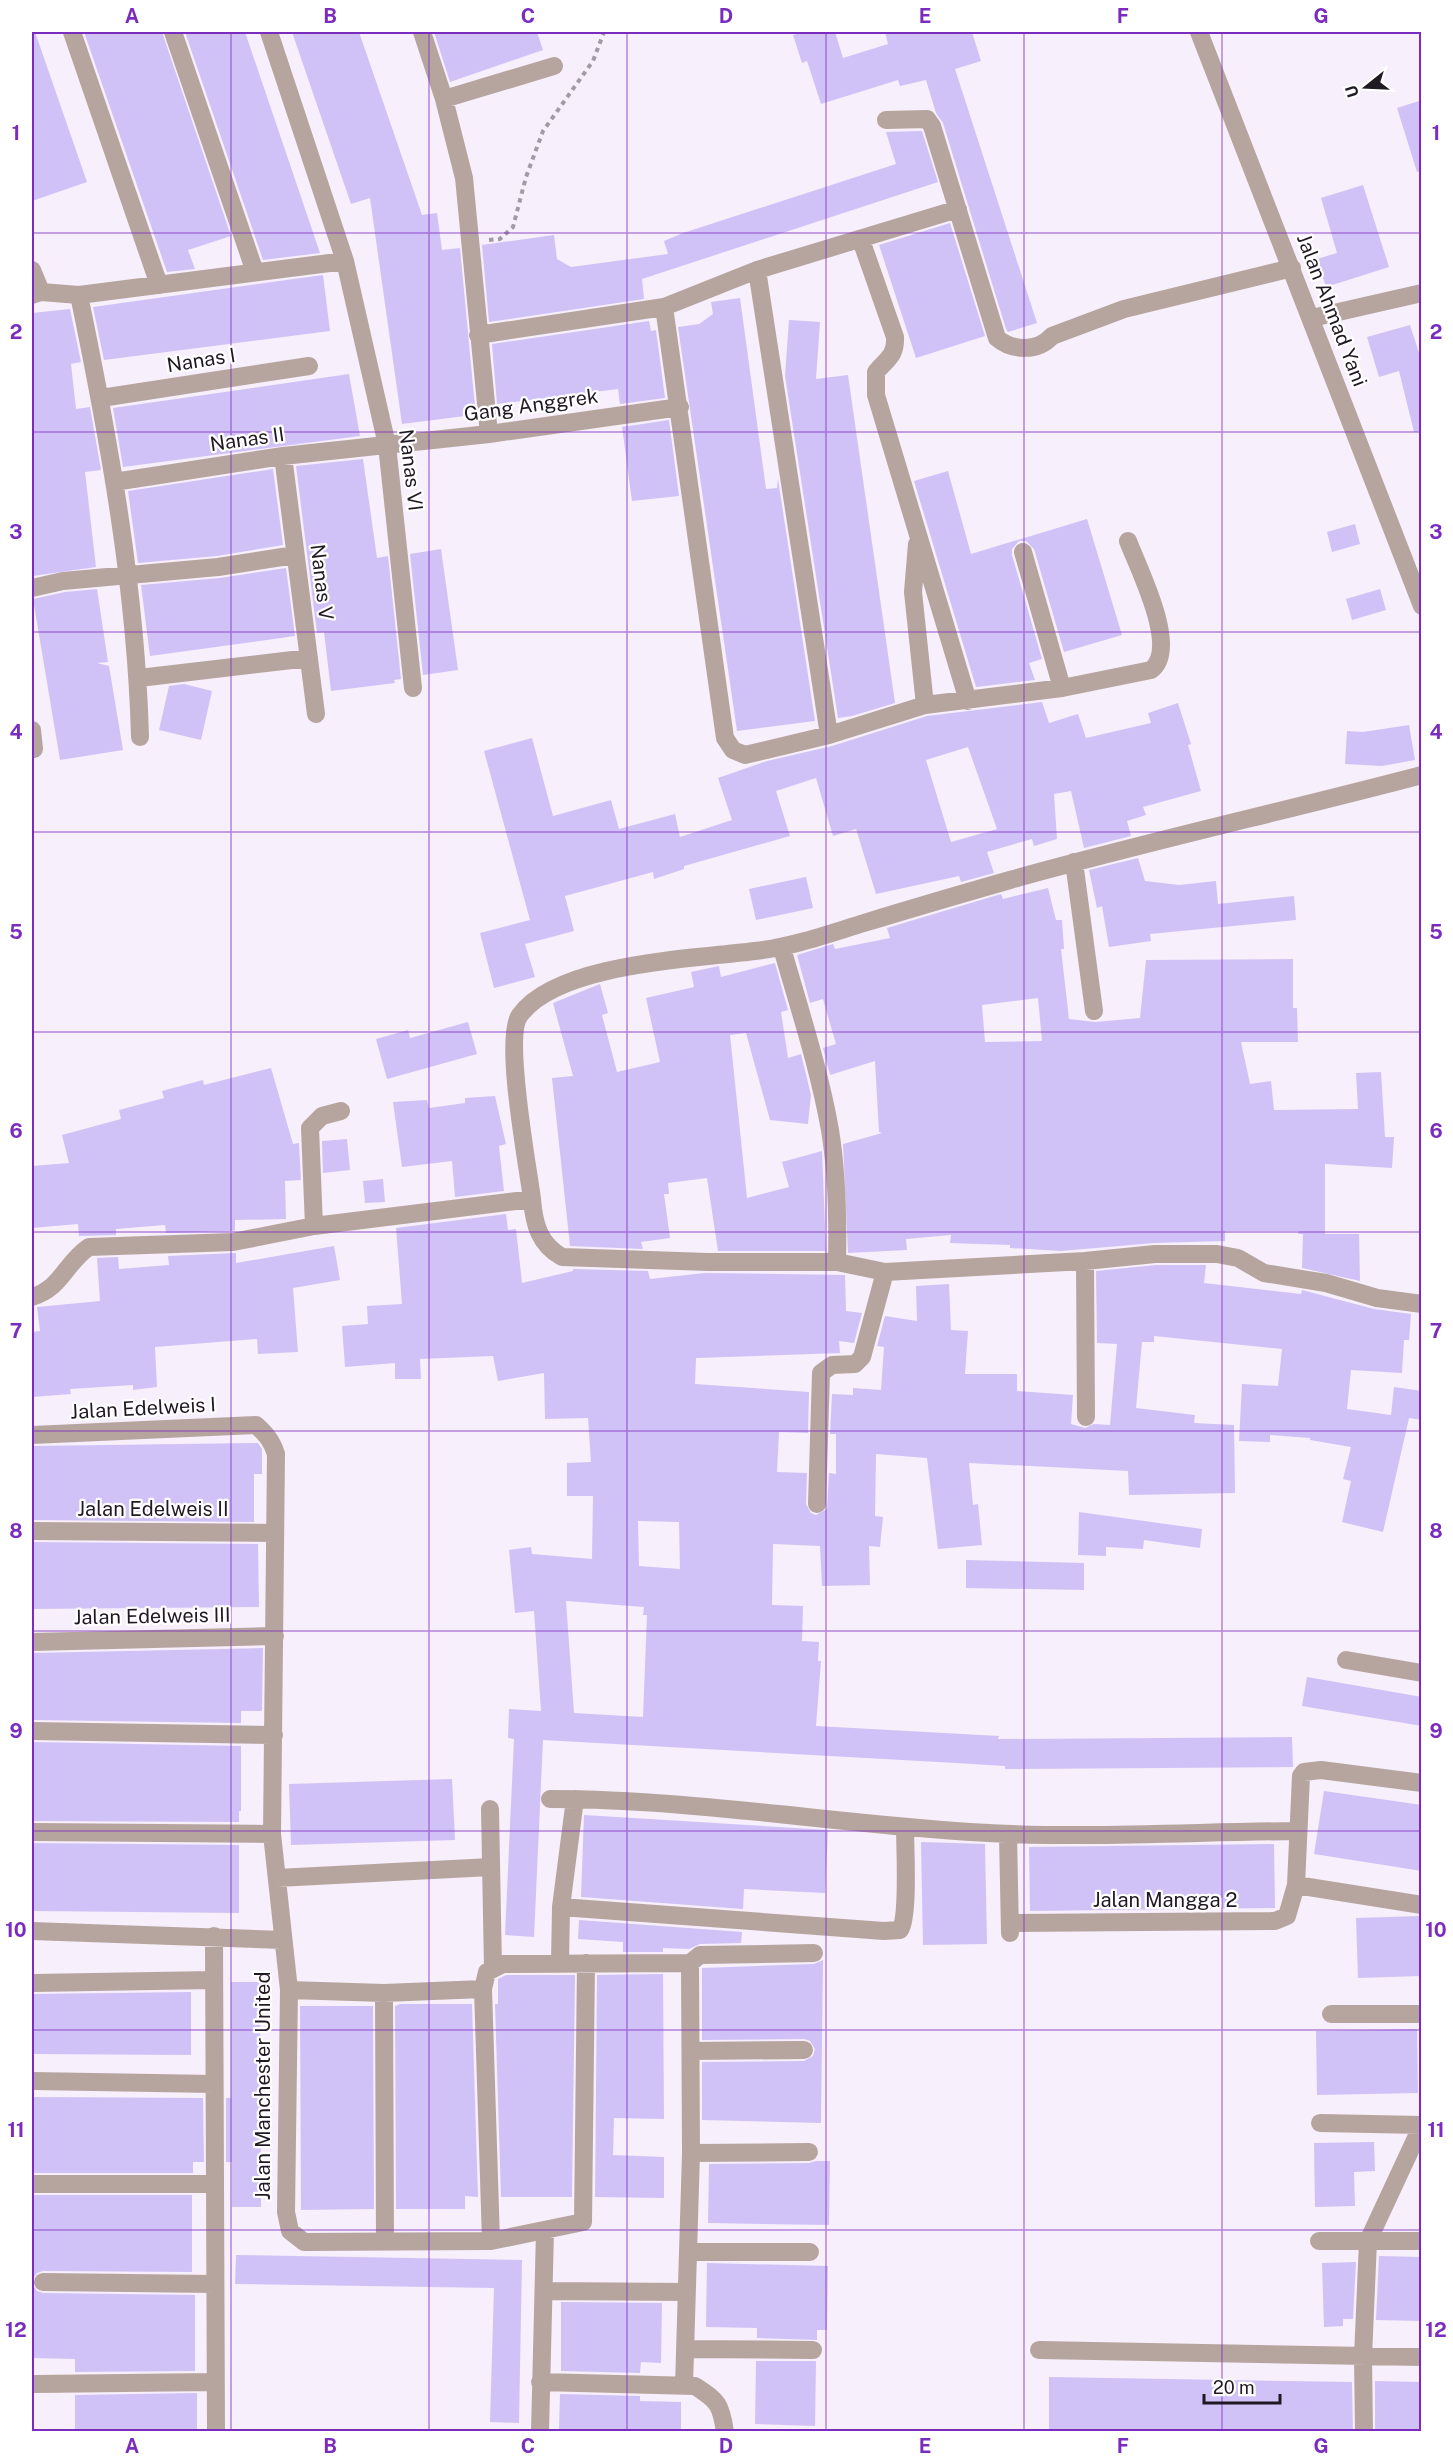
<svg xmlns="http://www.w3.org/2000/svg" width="1453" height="2463" font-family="'Public Sans',sans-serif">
  <rect width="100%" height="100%" fill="#f7effb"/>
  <path fill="#d0c2f7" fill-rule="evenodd" d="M 32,32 L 35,32 L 87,182 L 32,201 Z
    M 84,32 L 162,32 L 231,236 L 188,250 L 195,269 L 167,272 Z
    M 185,32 L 245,32 L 320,253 L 263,260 Z
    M 292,32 L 359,32 L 422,215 L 437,213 L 442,250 L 460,248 L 475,407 L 464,408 L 465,416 L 402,424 L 370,198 L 351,204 Z
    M 434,32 L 537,32 L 543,50 L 450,82 Z
    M 804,32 L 835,32 L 843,58 L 888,44 L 885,32 L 972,32 L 981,61 L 955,69 L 1037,323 L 1008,332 L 1006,329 L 943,123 L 936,113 L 926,80 L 900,86 L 898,80 L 821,104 L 807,61 L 802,63 L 793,35 Z
    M 1422,100 L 1422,171 L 1417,172 L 1397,108 Z
    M 922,131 L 938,182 L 642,279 L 644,299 L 489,322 L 482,245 L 554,235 L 557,259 L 571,267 L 668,254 L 664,241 L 683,233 L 896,164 L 886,132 Z
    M 1363,185 L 1389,267 L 1326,287 L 1317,259 L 1337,253 L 1321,198 Z
    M 950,223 L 985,336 L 916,358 L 879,245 Z
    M 323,275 L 330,331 L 104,360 L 93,307 Z
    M 740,298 L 766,489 L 777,488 L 778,479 L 815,721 L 737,731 L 678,327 L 699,324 L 713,314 L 711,302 Z
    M 70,309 L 81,362 L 71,364 L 76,409 L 90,407 L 101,470 L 85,472 L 96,567 L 33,576 L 32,313 Z
    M 789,320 L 820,322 L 816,379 L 848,375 L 895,703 L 852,716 L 838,718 L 785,376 Z
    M 649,321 L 651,331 L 656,330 L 665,398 L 620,404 L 618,389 L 497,404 L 492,344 Z
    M 1410,325 L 1422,362 L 1422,431 L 1414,432 L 1399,371 L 1379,377 L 1367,337 Z
    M 349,374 L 360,436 L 123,467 L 113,408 Z
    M 669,420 L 679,496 L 632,501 L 622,427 Z
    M 363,459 L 377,558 L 388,556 L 401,679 L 394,680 L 395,683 L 331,691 L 324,632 L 317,633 L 296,466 Z
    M 273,469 L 283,545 L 217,556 L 138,563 L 128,491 Z
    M 948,471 L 971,554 L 1087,519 L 1122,635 L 1064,652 L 1034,549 L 1026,541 L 1019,541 L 1012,549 L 1012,555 L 1042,659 L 1029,663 L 1035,680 L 976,687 L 914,481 Z
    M 1355,524 L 1360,544 L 1332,552 L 1327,532 Z
    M 441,549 L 458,670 L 423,675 L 410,554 Z
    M 286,568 L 295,636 L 150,656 L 141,585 L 220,578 Z
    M 97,589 L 108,662 L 97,663 L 109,666 L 123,750 L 60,760 L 33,599 L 65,592 Z
    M 1380,589 L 1386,610 L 1352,620 L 1346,599 Z
    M 184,684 L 212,691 L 201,740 L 159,730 L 169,686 Z
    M 1042,702 L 1049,723 L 1078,714 L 1086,738 L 1151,723 L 1148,713 L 1178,703 L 1191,744 L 1188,745 L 1201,791 L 1143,807 L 1146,815 L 1127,821 L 1131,836 L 1084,848 L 1071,791 L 1054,794 L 1057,839 L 1034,846 L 1032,839 L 987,852 L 994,873 L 961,882 L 959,876 L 876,894 L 856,829 L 833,836 L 816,778 L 776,791 L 790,836 L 684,866 L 684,869 L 654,879 L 653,872 L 565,896 L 574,931 L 525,944 L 535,977 L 494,988 L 480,933 L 530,920 L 484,751 L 532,738 L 553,816 L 611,800 L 619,829 L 675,814 L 680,837 L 732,820 L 718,778 L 767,761 L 832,746 L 927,716 ZM 968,747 L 997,829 L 951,842 L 926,760 Z
    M 1409,725 L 1415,760 L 1382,766 L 1345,764 L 1347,731 L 1363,732 Z
    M 1138,858 L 1145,881 L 1179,885 L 1216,881 L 1218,904 L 1294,896 L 1296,920 L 1150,934 L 1151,941 L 1109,947 L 1102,906 L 1097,908 L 1089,870 Z
    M 806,877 L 813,908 L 756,920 L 749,889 Z
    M 1048,888 L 1056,920 L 1062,920 L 1064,949 L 1061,949 L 1069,1019 L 1095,1022 L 1140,1018 L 1146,960 L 1293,959 L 1293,1008 L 1297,1008 L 1298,1042 L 1241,1042 L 1250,1084 L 1271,1081 L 1274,1110 L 1358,1109 L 1356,1073 L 1381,1072 L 1385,1137 L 1394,1137 L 1392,1168 L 1325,1164 L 1325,1234 L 1359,1234 L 1360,1281 L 1302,1268 L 1303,1234 L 1298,1234 L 1299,1231 L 1225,1231 L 1225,1241 L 1154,1243 L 1061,1251 L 1010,1248 L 1010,1245 L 950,1243 L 951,1235 L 906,1239 L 907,1250 L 848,1253 L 843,1144 L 882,1133 L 879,1132 L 875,1061 L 830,1075 L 823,1048 L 836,1044 L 823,999 L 810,1003 L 797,955 L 833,944 L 835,949 L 890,938 L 887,928 L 1001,894 L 1003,899 ZM 1038,998 L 1042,1041 L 985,1042 L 982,1005 Z
    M 775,963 L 788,1010 L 781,1012 L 788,1058 L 801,1054 L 811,1095 L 808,1124 L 770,1120 L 746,1033 L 730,1035 L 747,1198 L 789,1187 L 782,1162 L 822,1151 L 826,1251 L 718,1251 L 707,1178 L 668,1183 L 669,1194 L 664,1194 L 670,1238 L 641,1242 L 643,1249 L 570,1246 L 552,1078 L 573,1076 L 553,1003 L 600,984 L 608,1013 L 602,1015 L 617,1072 L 660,1062 L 646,998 L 694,987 L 691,972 L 719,966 L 721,977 Z
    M 468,1022 L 477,1054 L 387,1079 L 376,1039 L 408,1030 L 410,1038 Z
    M 271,1068 L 293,1144 L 299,1143 L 301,1180 L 285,1181 L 286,1219 L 235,1220 L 235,1230 L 232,1231 L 166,1233 L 165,1225 L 116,1229 L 116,1235 L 79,1236 L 78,1224 L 32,1228 L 32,1166 L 69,1163 L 62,1135 L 121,1119 L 119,1110 L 164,1098 L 162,1091 L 203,1080 L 204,1085 Z
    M 495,1096 L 506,1144 L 499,1146 L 504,1191 L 455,1197 L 452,1161 L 402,1167 L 393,1102 L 427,1100 L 429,1108 L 465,1103 L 465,1098 Z
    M 347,1139 L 350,1170 L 323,1173 L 322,1141 Z
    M 383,1179 L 385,1202 L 365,1203 L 363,1181 Z
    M 506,1214 L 508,1230 L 516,1229 L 522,1283 L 573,1271 L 573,1269 L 648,1271 L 650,1279 L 705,1273 L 845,1275 L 846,1311 L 862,1313 L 854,1343 L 839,1341 L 840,1353 L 696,1358 L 695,1384 L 809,1392 L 808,1433 L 779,1432 L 777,1472 L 807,1473 L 806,1504 L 811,1513 L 816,1515 L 827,1509 L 829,1473 L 836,1474 L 836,1434 L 830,1434 L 832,1394 L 853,1395 L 853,1388 L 881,1390 L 884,1347 L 877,1346 L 885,1316 L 917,1321 L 916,1286 L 949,1284 L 951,1330 L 968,1331 L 965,1374 L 1017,1374 L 1017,1391 L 1073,1395 L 1071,1424 L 1085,1428 L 1094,1424 L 1110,1425 L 1117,1344 L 1097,1343 L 1096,1271 L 1156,1265 L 1206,1265 L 1204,1283 L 1301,1294 L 1302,1290 L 1374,1309 L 1411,1314 L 1409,1340 L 1404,1340 L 1402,1373 L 1351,1370 L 1347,1409 L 1391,1415 L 1394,1387 L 1422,1391 L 1422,1420 L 1409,1418 L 1383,1532 L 1342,1522 L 1351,1481 L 1343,1479 L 1351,1447 L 1310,1440 L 1310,1438 L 1270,1435 L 1270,1442 L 1239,1441 L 1242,1384 L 1278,1386 L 1282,1349 L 1154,1336 L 1154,1342 L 1142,1342 L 1136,1408 L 1195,1415 L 1194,1423 L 1234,1425 L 1235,1493 L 1129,1495 L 1128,1471 L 969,1463 L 973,1505 L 978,1504 L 982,1545 L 938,1549 L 927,1458 L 876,1454 L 875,1516 L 883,1517 L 880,1547 L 869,1546 L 870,1585 L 822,1586 L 820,1546 L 773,1544 L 772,1605 L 803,1606 L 802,1641 L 819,1642 L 818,1661 L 821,1661 L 816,1726 L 999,1736 L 998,1739 L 1292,1737 L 1293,1767 L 1005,1769 L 1005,1766 L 956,1763 L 543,1740 L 534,1937 L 505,1935 L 514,1739 L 508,1738 L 509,1709 L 541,1711 L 534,1611 L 515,1613 L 509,1550 L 531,1547 L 532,1554 L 592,1559 L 593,1496 L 567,1496 L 567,1463 L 591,1462 L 588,1418 L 545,1419 L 544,1373 L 498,1381 L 493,1356 L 420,1359 L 421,1379 L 395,1379 L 395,1363 L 345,1367 L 342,1326 L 368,1324 L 367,1306 L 402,1304 L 396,1228 ZM 638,1521 L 679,1522 L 680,1569 L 639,1566 ZM 566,1601 L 644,1607 L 643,1615 L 647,1615 L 643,1717 L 574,1713 Z
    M 334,1246 L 340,1280 L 293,1288 L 298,1352 L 258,1354 L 257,1339 L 155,1347 L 157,1387 L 133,1390 L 133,1385 L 70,1389 L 71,1394 L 32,1397 L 32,1332 L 40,1331 L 37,1307 L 100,1301 L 97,1258 L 118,1257 L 119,1269 L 169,1265 L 168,1256 L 236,1253 L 236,1263 Z
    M 258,1443 L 262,1449 L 262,1474 L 254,1474 L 254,1522 L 32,1520 L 32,1446 Z
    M 1079,1512 L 1202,1529 L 1200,1548 L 1144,1540 L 1143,1549 L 1106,1547 L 1106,1556 L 1078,1555 Z
    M 32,1542 L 258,1544 L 259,1607 L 32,1609 Z
    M 966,1560 L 1084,1563 L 1084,1590 L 966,1588 Z
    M 263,1648 L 262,1711 L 241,1711 L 241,1723 L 33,1720 L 33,1653 Z
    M 1307,1677 L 1422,1697 L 1422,1726 L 1302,1706 Z
    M 34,1742 L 241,1746 L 241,1811 L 239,1811 L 239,1822 L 32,1821 Z
    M 452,1779 L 455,1840 L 291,1845 L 289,1784 Z
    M 1324,1791 L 1422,1805 L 1422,1871 L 1314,1854 Z
    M 584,1815 L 828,1830 L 825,1893 L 744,1889 L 743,1909 L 581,1897 Z
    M 921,1842 L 985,1844 L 987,1944 L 923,1945 Z
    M 32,1843 L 239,1845 L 239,1913 L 32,1911 Z
    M 1274,1844 L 1275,1908 L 1030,1911 L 1029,1847 Z
    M 1422,1916 L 1422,1976 L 1358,1978 L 1356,1918 Z
    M 579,1920 L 742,1932 L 741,1943 L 700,1944 L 689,1949 L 663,1948 L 663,1952 L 623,1952 L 623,1942 L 578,1939 Z
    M 823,1960 L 821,2123 L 702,2120 L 702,2062 L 804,2061 L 813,2056 L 815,2049 L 810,2041 L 804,2039 L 702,2040 L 702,1968 L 814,1964 Z
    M 663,1974 L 664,2119 L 614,2118 L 613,2155 L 664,2157 L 664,2198 L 595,2197 L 597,1975 Z
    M 506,1975 L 575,1975 L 572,2197 L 501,2197 L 495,2004 L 498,2004 L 498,1979 Z
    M 231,1982 L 260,1982 L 261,2207 L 232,2207 L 232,2162 L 226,2162 L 226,2098 L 231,2098 Z
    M 191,1992 L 191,2055 L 32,2054 L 32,1994 Z
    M 400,2004 L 472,2004 L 478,2197 L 465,2196 L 465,2209 L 396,2209 L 395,2006 Z
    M 300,2006 L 373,2006 L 374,2209 L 301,2210 Z
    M 1417,2029 L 1418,2093 L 1317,2095 L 1316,2031 Z
    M 32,2097 L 203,2098 L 204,2162 L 193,2162 L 193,2173 L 32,2173 Z
    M 1374,2142 L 1375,2171 L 1354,2172 L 1355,2206 L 1315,2207 L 1314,2143 Z
    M 816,2161 L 830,2161 L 829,2225 L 708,2223 L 709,2164 L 809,2163 Z
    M 32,2195 L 192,2195 L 192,2272 L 43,2271 L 37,2273 L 32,2280 Z
    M 236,2255 L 522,2260 L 519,2423 L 490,2422 L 494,2288 L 235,2284 Z
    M 1379,2256 L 1422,2257 L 1422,2321 L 1376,2320 Z
    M 1356,2262 L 1353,2319 L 1343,2319 L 1343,2326 L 1324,2327 L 1322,2263 Z
    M 707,2263 L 828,2266 L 827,2330 L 817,2330 L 817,2340 L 757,2338 L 757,2328 L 706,2327 Z
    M 32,2284 L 37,2291 L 43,2293 L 195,2295 L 195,2371 L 75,2372 L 75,2359 L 32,2358 Z
    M 561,2302 L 662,2303 L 661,2363 L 641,2362 L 640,2373 L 561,2371 Z
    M 756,2361 L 816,2361 L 815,2426 L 755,2424 Z
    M 1049,2377 L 1352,2382 L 1353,2432 L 1049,2432 Z
    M 1375,2381 L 1422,2382 L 1422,2432 L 1375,2432 Z
    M 197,2393 L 197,2432 L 75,2432 L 75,2395 Z
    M 560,2394 L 640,2396 L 640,2401 L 681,2402 L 681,2432 L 559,2429 Z"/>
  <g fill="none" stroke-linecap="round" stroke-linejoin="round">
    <path stroke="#a29aa6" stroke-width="4" stroke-dasharray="4.5 4.5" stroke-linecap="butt" d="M 489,240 L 500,239 L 513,227 L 526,177 L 543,131 L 593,61 L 604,32"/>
    <path stroke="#b6a59f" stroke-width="18" d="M 72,32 L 159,285
      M 173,32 L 255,272
      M 269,32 L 345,261 L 387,445 L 413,688
      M 422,32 L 444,99 L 464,178 L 489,434
      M 444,99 L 554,66
      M 886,120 L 927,119 L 932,126 L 997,338 C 1012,351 1038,352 1052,336 L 1124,309 L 1292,268
      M 861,240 L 895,337 C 896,356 887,359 876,372 L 876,395 L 968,701
      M 32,270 L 41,292
      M 757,270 L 829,735
      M 32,295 L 41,292 L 79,295 L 345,261
      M 79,295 C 109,440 136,588 140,737
      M 664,307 L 725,738 L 733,750 L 745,755 L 829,735 L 925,705 L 1062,688 L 1151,670 C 1180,649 1138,568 1128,541
      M 1312,318 L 1422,293
      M 478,335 L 664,307 L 757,270 L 958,209
      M 101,398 L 309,366
      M 283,456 L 316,714
      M 114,482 L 283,456 L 489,434 L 680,407
      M 917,544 L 913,592 L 925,705
      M 1023,552 L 1062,688
      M 32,588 L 63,581 L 218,567 L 295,555
      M 139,678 L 309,658
      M 32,730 L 34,749
      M 1074,862 L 1094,1011
      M 782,948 C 799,1008 819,1068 830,1130 C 837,1173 838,1218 837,1262
      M 532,1199 C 528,1167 503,1036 520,1015 C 558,963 693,959 755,951 C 792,947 828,934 864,923 C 913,908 961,894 1010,880 C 1146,842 1285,811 1422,775
      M 314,1226 L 310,1128 L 322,1116 L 341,1111
      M 1085,1261 L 1086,1417
      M 32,1297 C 62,1288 65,1263 89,1247 L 233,1242 L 314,1226 L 532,1199 C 534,1224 539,1244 562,1257 L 708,1262 L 837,1262 L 885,1272 L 1085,1261 L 1155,1254 L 1217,1254 L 1238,1258 L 1264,1273 L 1326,1283 L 1377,1298 L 1422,1304
      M 32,1435 L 256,1425 C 266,1434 272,1441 276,1454 L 272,1834 L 289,1990 L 286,2212 L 290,2231 L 304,2242 L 491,2241 L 583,2222 L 586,1963
      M 817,1504 L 821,1373 L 832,1365 L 855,1364 L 862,1357 L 885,1272
      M 32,1531 L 275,1533
      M 32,1642 L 275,1636
      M 1346,1660 L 1422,1673
      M 32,1731 L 274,1735
      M 550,1799 C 691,1799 830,1823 970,1832 C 1078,1839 1188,1832 1297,1831
      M 490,1809 L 493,1969
      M 32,1832 L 272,1834
      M 1008,1834 L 1010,1933
      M 277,1878 L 491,1867
      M 1296,1885 L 1422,1905
      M 561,1907 L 884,1931 L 900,1930 C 909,1917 905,1846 905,1827
      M 1010,1923 L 1275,1921 L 1287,1916 L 1296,1885 L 1301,1776 L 1304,1772 L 1321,1770 L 1422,1783
      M 32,1931 L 283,1940
      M 214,1936 L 216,2432
      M 690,1963 L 700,1955 L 814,1953
      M 560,1964 L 561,1907 L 575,1799
      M 34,1983 L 213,1980
      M 483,1989 L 491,2241
      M 289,1990 L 384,1993 L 483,1989 L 487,1972 L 503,1964 L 690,1963 L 691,2153 L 684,2386
      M 384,1993 L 385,2241
      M 1331,2014 L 1422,2014
      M 692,2051 L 804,2050
      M 32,2081 L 214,2084
      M 1320,2123 L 1422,2125
      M 691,2153 L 809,2152
      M 32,2184 L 215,2184
      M 1319,2241 L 1422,2241
      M 689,2252 L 810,2252
      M 43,2282 L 215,2284
      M 545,2291 L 686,2292
      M 687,2349 L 813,2350
      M 1039,2350 L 1422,2357
      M 540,2382 L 695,2386 C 718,2401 721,2404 725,2432
      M 35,2384 L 214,2382
      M 540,2432 L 545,2231
      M 1364,2432 L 1363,2357 L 1368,2241 L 1422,2125"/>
    <path stroke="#b6a59f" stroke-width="18" d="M 1199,32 L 1422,606"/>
  </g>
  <path fill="none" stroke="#7b2cbf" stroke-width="1.5" stroke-opacity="0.55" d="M 231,32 L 231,2432M 429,32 L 429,2432M 627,32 L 627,2432M 826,32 L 826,2432M 1024,32 L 1024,2432M 1222,32 L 1222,2432M 32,233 L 1422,233M 32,432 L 1422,432M 32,632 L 1422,632M 32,832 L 1422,832M 32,1032 L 1422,1032M 32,1232 L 1422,1232M 32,1431 L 1422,1431M 32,1631 L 1422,1631M 32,1831 L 1422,1831M 32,2030 L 1422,2030M 32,2230 L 1422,2230"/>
  <g text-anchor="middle" stroke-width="4.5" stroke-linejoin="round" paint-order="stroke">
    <g font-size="20" fill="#201823" stroke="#fff">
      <text transform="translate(1332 310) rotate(69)" y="7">Jalan Ahmad Yani</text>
      <text transform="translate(201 360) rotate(-9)" y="7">Nanas I</text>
      <text transform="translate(531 405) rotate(-8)" y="7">Gang Anggrek</text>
      <text transform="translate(247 439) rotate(-8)" y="7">Nanas II</text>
      <text transform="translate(411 470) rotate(83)" y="7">Nanas VI</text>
      <text transform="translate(322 582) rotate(83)" y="7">Nanas V</text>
      <text transform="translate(143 1408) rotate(-3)" y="7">Jalan Edelweis I</text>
      <text x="153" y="1516">Jalan Edelweis II</text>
      <text transform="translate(152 1616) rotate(-1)" y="7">Jalan Edelweis III</text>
      <text x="1165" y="1907">Jalan Mangga 2</text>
      <text transform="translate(263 2086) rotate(-90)" y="7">Jalan Manchester United</text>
    </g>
  </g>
  <rect width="1453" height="2463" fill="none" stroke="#ffffff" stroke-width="66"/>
  <g transform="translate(1366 87) rotate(252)" stroke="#ffffff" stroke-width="4.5" paint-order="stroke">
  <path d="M0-4.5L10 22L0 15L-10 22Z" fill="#201823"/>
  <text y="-9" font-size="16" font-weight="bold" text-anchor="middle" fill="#201823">U</text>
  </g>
  <path d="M1204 2394v9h76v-9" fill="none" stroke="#201823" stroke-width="3"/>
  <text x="1213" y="2394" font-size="18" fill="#201823" stroke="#ffffff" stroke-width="4.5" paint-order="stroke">20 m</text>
  <rect x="33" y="33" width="1387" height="2397" fill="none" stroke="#7b2cbf" stroke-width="2"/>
  <g font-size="20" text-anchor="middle" font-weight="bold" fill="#7b2cbf">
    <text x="132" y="23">A</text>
    <text x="330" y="23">B</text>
    <text x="528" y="23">C</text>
    <text x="726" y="23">D</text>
    <text x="925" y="23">E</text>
    <text x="1123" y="23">F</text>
    <text x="1321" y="23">G</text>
    <text x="16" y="140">1</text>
    <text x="1436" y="140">1</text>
    <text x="16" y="339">2</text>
    <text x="1436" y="339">2</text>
    <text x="16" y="539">3</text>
    <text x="1436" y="539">3</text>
    <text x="16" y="739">4</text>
    <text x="1436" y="739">4</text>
    <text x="16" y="939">5</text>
    <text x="1436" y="939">5</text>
    <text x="16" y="1138">6</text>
    <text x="1436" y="1138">6</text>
    <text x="16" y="1338">7</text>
    <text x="1436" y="1338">7</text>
    <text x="16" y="1538">8</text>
    <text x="1436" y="1538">8</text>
    <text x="16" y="1738">9</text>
    <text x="1436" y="1738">9</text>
    <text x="16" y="1937">10</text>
    <text x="1436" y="1937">10</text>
    <text x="16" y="2137">11</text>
    <text x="1436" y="2137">11</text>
    <text x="16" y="2337">12</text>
    <text x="1436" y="2337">12</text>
    <text x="132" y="2453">A</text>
    <text x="330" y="2453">B</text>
    <text x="528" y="2453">C</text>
    <text x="726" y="2453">D</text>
    <text x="925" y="2453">E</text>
    <text x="1123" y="2453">F</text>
    <text x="1321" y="2453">G</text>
  </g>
</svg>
